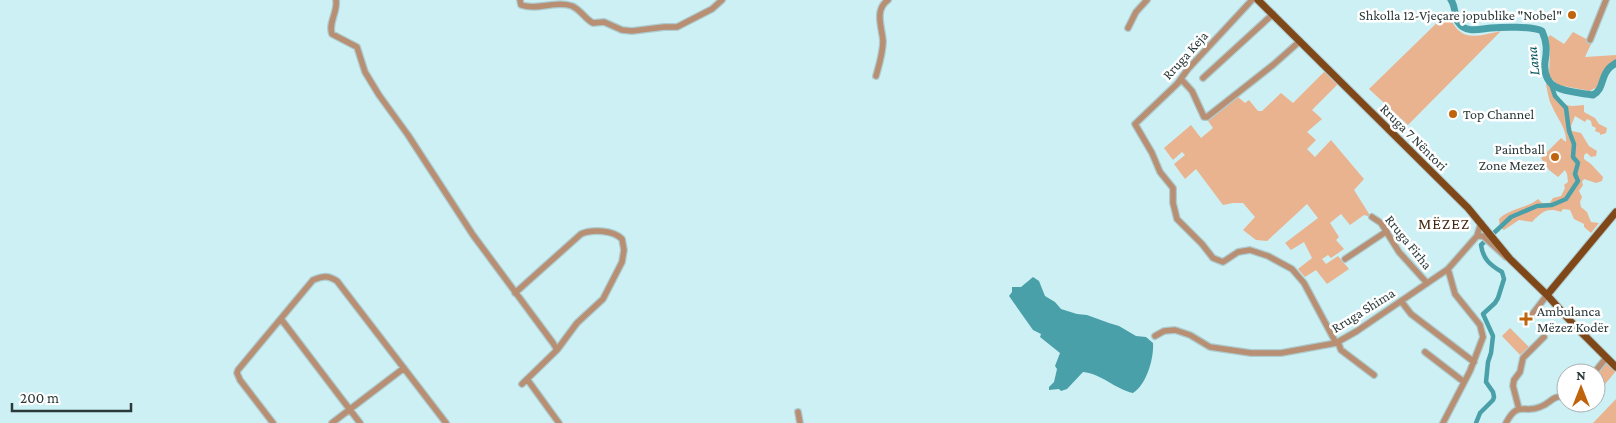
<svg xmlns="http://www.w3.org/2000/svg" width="1616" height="423" font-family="'Crimson Pro',serif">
  <rect width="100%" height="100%" fill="#cdf0f4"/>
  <path fill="#e9b38f" d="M 1448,12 C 1459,43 1474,37 1501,31 L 1408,125 L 1369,89 Z
    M 1573,32 L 1592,42 L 1585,57 L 1616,55 L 1616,60 L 1606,69 L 1597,87 L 1590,91 L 1558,85 L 1549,76 L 1550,49 L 1548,38 L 1550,35 L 1564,44 Z
    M 1326,70 L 1339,83 L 1312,110 L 1322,119 L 1307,132 L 1316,140 L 1307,149 L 1315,157 L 1331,140 L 1364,179 L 1354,190 L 1371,217 L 1364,215 L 1350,225 L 1341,214 L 1330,223 L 1339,237 L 1336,240 L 1344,249 L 1331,258 L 1328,255 L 1322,259 L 1326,264 L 1338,256 L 1349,269 L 1327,284 L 1316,270 L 1305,277 L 1298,269 L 1312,258 L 1304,242 L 1291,250 L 1285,243 L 1318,218 L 1307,204 L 1267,241 L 1256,240 L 1243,230 L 1255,217 L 1243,203 L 1233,203 L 1223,205 L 1196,169 L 1185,179 L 1174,164 L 1185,155 L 1182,152 L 1173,160 L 1164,148 L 1191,125 L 1201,138 L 1213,128 L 1208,121 L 1238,97 L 1245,103 L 1249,100 L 1258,111 L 1262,111 L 1281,93 L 1293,103 Z
    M 1547,83 C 1556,88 1557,101 1567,105 C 1572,107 1579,105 1584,105 L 1584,112 L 1595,118 L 1599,124 L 1607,128 L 1606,133 L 1600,135 L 1600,133 L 1595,131 L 1596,128 L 1592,126 L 1591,121 L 1587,119 L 1585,122 L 1575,116 L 1571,126 L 1572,131 L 1581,133 L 1589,146 L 1597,151 L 1596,156 L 1591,157 L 1587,153 L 1584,155 L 1584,159 L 1591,164 L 1603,177 L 1602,181 L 1596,183 L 1584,179 L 1582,182 L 1583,185 L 1579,191 L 1582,197 L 1580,202 L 1581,207 L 1587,212 L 1591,222 L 1599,223 L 1591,233 L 1584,227 L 1584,224 L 1574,219 L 1570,210 L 1563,209 L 1561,212 C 1547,207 1542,212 1532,222 L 1519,220 L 1504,230 L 1500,227 L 1499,219 C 1510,208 1526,209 1538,199 L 1542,203 L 1549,204 L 1553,198 L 1561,196 L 1565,188 L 1564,185 L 1568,182 L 1567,174 L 1565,170 L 1558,177 L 1549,170 L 1541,158 L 1561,138 L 1566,142 C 1567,128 1556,117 1551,104 C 1549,101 1547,88 1546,85 Z
    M 1510,328 L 1529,347 L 1520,355 L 1502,336 Z
    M 1606,361 L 1616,371 L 1596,395 L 1596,374 Z
    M 1616,399 L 1616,423 L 1593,423 Z"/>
  <path fill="#49a0a8" d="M 1033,277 L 1039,281 L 1045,296 L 1055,302 L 1061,309 L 1077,314 L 1087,315 L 1109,323 L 1119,326 L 1136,336 L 1146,337 L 1153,343 C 1154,358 1147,384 1133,393 C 1115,389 1102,374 1083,372 L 1067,389 L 1061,391 L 1059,389 L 1049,390 L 1049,387 L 1054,382 L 1057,369 L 1055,366 L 1060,353 L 1040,337 L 1041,334 L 1033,330 L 1009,296 L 1012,292 L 1012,287 L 1021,287 Z"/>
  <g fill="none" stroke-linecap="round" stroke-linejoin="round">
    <path stroke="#49a0a8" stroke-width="4.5" d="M 1476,423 L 1480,413 L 1493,400 L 1494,397 L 1493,392 L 1486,382 L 1488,362 L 1491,353 L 1493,336 L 1483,314 L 1495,303 L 1498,298 L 1504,279 L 1502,272 C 1490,265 1483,259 1481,245 L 1511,217 L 1537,206 L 1552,205 L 1566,199 L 1578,181 L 1575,174 L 1578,163 L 1573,157 L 1574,144 L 1569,131 L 1566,108 L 1555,96 L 1551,84"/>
    <path stroke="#49a0a8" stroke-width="7" d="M 1451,0 C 1456,7 1454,16 1458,22 C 1466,34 1480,29 1491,28 C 1502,27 1533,26 1542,31 C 1547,42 1547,50 1545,62 C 1542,93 1570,91 1593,95 C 1603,90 1601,79 1607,71 C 1609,67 1613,65 1616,63"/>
    <defs>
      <path id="minor" d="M 336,0 C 338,12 328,23 332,34 L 357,47 L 365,72 L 379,95 L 408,135 L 473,235 L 553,343 L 557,350
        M 520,0 L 521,5 C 538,11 555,0 572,6 C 581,10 585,19 593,23 L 604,22 L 622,30 L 632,31 L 664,27 L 677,27 L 712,9 L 722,0
        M 1252,0 L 1188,69 L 1177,84 L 1135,124 L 1152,153 L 1160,172 L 1173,188 L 1173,203 L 1177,219 L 1202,244 L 1213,258 L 1223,262 L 1238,252 L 1250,250 L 1268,256 L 1292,269 L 1304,283 L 1336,343
        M 1128,28 L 1136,12 L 1147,0
        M 1590,40 L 1606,0
        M 876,76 C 879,65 883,53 883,41 C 882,27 874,10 888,0
        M 1203,78 L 1273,14
        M 1181,79 L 1192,91 L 1204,117 L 1207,117 L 1273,65 L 1300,41
        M 1372,217 L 1381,223 L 1399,252 L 1427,283
        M 1477,236 L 1483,236 L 1506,257
        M 1345,259 L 1387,231
        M 515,293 L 581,234 C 592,229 613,230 622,239 L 624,250 L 622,262 L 603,299 L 577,323 L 557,350 L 522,384
        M 1401,301 L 1411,314 L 1474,362
        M 1531,316 L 1547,295
        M 281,319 L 360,423
        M 1155,336 L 1164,331 L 1175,330 L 1190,335 L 1210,347 L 1251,353 L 1281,353 L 1336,343 L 1357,331 L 1448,269 L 1477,236 L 1481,223
        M 1338,342 L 1341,350 L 1374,375
        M 1425,352 L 1464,382
        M 1594,373 L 1606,358
        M 527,379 L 559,423
        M 1519,409 L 1513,386 L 1514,380 L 1520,372 L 1523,358 L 1544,337
        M 798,412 L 800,423
        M 273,423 L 240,380 L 237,373 L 238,370 L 313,280 C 323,276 328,275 337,281 L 446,423
        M 332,423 L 404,368
        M 1443,423 L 1470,371 L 1483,337 L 1480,325 L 1455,294 L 1448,269
        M 1506,423 C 1518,400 1524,414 1540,407 C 1552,403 1550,396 1566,396"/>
      <path id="major" d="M 1258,0 L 1468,208 L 1510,259 L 1547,295 L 1574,325 L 1616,367
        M 1547,295 L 1616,212"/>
    </defs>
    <use href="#minor" stroke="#adcbcf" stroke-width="8"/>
    <use href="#major" stroke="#adcbcf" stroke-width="9"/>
    <use href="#minor" stroke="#b88f72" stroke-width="5.5"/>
    <use href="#major" stroke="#804719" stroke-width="7"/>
  </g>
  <g fill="#bf640c" stroke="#fff" stroke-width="2">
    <circle cx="1572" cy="15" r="5"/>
    <circle cx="1453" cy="114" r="5"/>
    <circle cx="1555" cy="157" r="5"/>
    <path d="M1523.5 311.5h5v5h5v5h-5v5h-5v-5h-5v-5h5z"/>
  </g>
  <g text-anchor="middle" stroke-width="5" stroke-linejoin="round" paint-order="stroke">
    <g font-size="14" fill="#2b393a" stroke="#fff" text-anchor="end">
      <text x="1562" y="20">Shkolla 12-Vjeçare jopublike "Nobel"</text>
      <text x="1463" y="119" text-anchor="start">Top Channel</text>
      <text x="1545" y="154">Paintball<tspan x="1545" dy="16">Zone Mezez</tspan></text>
      <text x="1537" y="316" text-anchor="start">Ambulanca<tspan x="1537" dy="16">Mëzez Kodër</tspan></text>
    </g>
    <g font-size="14" fill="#2b393a" stroke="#fff">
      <text transform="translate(1185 55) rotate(-48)" y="5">Rruga Keja</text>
      <text transform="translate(1414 137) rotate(45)" y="5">Rruga 7 Nëntori</text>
      <text transform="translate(1409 242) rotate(51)" y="5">Rruga Firha</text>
      <text transform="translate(1363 310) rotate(-32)" y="5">Rruga Shima</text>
    </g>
    <g font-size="15" font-style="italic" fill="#09565d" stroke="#fff">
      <text transform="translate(1533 61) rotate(-96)" y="5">Lana</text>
    </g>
    <g font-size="16" letter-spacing="1" fill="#46270e" stroke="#fff">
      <text x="1444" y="229">MËZEZ</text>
    </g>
  </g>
  <g transform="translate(1581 388)"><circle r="24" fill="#ffffff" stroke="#aab0b0"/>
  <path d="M0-4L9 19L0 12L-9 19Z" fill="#bf640c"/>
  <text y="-8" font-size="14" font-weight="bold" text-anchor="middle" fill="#2b393a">N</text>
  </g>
  <path d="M12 403v8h119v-8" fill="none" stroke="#2b393a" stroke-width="2.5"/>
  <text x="20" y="403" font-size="15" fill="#2b393a" stroke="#ffffff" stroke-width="4" paint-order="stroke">200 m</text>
</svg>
